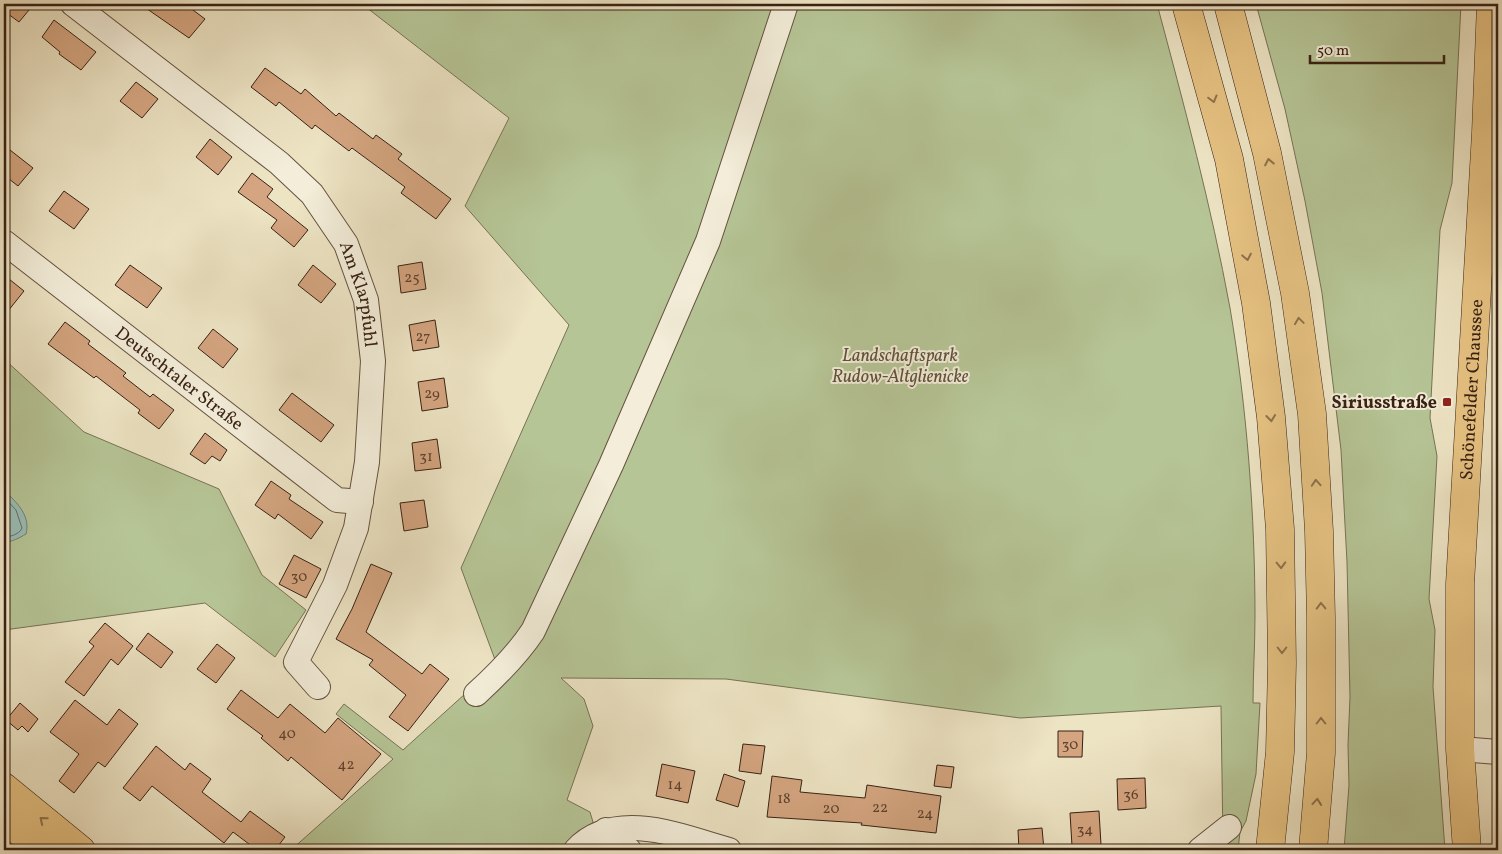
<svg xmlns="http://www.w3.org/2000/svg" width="1502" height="854" font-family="Vollkorn,serif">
  <rect width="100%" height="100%" fill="#ede4c4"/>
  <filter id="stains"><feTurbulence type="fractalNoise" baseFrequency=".004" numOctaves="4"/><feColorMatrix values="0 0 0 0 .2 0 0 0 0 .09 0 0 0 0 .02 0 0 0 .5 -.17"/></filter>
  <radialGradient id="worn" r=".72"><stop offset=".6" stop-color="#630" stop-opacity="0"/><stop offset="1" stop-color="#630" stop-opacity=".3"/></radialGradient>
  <path fill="#b6c596" stroke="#777355" d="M 362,4 L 1157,4 C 1184,105 1211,205 1230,308 C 1247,408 1255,516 1255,616 C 1255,645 1253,674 1253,703 L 1260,703 L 1256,774 L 1246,821 L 1240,832 L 1238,850 L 1213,850 L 1223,844 L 1221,706 L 1020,718 L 726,679 L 561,678 L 584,699 L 593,726 L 567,800 L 590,812 L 593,822 L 589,831 L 568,850 L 291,850 L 393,759 L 336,714 L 344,704 L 403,750 L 497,665 L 461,568 L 569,325 L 465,206 L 509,118 Z
    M 1256,4 L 1461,4 L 1452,183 L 1440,230 L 1430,418 L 1437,456 L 1429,599 L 1435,630 L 1433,687 L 1445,850 L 1344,850 L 1349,785 L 1348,745 L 1350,697 L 1347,562 L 1341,450 L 1322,293 L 1305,201 L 1285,109 Z
    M 4,359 L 84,432 L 219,489 L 262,575 L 306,610 L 275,657 L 205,603 L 4,630 Z
    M 1498,774 L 1498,850 L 1494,850 L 1494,778 Z"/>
  <path fill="#99beb7" stroke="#727f76" d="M 4,490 C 16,502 31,515 26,534 C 19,538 12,542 4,542 Z"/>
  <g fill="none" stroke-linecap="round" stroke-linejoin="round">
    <path stroke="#687066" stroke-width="1" d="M 4,497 L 16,510 L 22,528 C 20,534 10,537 4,537"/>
  </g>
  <path fill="#d4a580" stroke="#382114" d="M 4,4 L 34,4 L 19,22 L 4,11 Z
    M 140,4 L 185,4 L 205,19 L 189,38 Z
    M 54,20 L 96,52 L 81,70 L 59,54 L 60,52 L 42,37 Z
    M 265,68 L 301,94 L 305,89 L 336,116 L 339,113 L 373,139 L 376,135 L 402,154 L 398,159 L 451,199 L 436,219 L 401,193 L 405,187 L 352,148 L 349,151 L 315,125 L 312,129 L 279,102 L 276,106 L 251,87 Z
    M 136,82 L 158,99 L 142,118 L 120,101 Z
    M 210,139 L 232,157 L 218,175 L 196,157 Z
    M 10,150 L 33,168 L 18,186 L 4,175 L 4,158 Z
    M 252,173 L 273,189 L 267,197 L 308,230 L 294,247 L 271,228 L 277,220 L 238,192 Z
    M 64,191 L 89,209 L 74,229 L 49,211 Z
    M 422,262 L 426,289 L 401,293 L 398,266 Z
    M 130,265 L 162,288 L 147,308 L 115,285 Z
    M 313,265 L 336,284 L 321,303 L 298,285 Z
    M 4,275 L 24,291 L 4,316 Z
    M 435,320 L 439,347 L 413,351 L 409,325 Z
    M 65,322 L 90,341 L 88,344 L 126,373 L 123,376 L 150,397 L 153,394 L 174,410 L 159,429 L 138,413 L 140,410 L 96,376 L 94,378 L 48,344 Z
    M 213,329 L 238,349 L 223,368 L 198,348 Z
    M 444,378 L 448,407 L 422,411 L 418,382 Z
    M 292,393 L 334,425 L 321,442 L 279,410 Z
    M 205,433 L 227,450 L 220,461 L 212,456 L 205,464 L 190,454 Z
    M 437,439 L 441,468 L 415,471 L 412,443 Z
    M 271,481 L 291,495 L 289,499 L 323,522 L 311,539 L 278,514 L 275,519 L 255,505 Z
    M 424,500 L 428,527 L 404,531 L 400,503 Z
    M 294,555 L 321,569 L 306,598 L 279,584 Z
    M 371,564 L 392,573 L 366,632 L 422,674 L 430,664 L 449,679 L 408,731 L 389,717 L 406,695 L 369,665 L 373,660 L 336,639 L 352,609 Z
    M 105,623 L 133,646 L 118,665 L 111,659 L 84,696 L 65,682 L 94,646 L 89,642 Z
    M 148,633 L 173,652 L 161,668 L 136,649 Z
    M 217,644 L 235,658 L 216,683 L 197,669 Z
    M 241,690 L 278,718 L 290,704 L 325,733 L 338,718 L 381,754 L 342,800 L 291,757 L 288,761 L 261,738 L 263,736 L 227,709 Z
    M 75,700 L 107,725 L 119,709 L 138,724 L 105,767 L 98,762 L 74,793 L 59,781 L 79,754 L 50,732 Z
    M 20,703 L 38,719 L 28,732 L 22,726 L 18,730 L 6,720 Z
    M 1058,731 L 1083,731 L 1082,757 L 1058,757 Z
    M 743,744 L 765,746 L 761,774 L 739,771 Z
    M 156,746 L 185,770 L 190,763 L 211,779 L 202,792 L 241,822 L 250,811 L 285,837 L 275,850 L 257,850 L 233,832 L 224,843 L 152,786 L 140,801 L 123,788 Z
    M 662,764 L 695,771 L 688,803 L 656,796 Z
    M 937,765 L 954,767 L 951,788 L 934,786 Z
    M 724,774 L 745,781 L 738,807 L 716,800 Z
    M 772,776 L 802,780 L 800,792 L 865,798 L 867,785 L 941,796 L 936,833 L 861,825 L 862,823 L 767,817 Z
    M 1145,778 L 1146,808 L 1118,810 L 1117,779 Z
    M 1099,811 L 1101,845 L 1072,846 L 1070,813 Z
    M 1042,828 L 1044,850 L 1019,850 L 1018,830 Z"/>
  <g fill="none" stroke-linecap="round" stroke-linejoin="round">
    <defs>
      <g id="minor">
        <path id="s1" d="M 73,4 L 279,163 L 312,194 L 346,244 L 366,300 L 373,361 L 367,462 L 356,528 L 335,585 L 296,662 L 318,687"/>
        <path id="s2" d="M 4,242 L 337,500 L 361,502"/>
        <path d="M 476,694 C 497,675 517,655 533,631 L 611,465 L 708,241 L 786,4"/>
        <path d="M 1460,749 L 1498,752"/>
        <path d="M 606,830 L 629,850"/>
        <path d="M 576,850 C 615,808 683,837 729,850"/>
        <path d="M 1200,850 L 1229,827"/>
      </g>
      <g id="major">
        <path d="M 4,787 L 81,850"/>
        <path d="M 4,819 L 42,850"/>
        <path id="s3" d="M 1467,850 L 1460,749 L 1460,584 L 1486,133 L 1491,4"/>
      </g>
      <path id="highway" d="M 1186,4 L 1229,159 L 1256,303 L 1271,417 L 1280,529 L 1282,663 L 1280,752 L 1270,850
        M 1228,4 L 1267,153 L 1295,293 L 1312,414 L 1319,531 L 1321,618 L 1321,753 L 1313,850"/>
    </defs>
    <use href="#minor" stroke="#655240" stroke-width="26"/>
    <use href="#major" stroke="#382114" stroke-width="29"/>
    <use href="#highway" stroke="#382114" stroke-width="29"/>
    <use href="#minor" stroke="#f3edd9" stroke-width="24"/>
    <use href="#major" stroke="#e6c282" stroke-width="28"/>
    <use href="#highway" stroke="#e6c282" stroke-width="28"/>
  </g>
  <defs><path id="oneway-chevron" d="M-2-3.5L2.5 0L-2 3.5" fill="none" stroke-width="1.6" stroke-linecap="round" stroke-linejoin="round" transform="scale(1.25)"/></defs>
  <g stroke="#8f724b">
    <use href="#oneway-chevron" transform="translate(1213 99) rotate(75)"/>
    <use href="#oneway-chevron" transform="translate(1269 162) rotate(-101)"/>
    <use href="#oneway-chevron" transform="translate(1247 257) rotate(79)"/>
    <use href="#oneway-chevron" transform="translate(1299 321) rotate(-98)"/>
    <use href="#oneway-chevron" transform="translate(1271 418) rotate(84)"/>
    <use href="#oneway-chevron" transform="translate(1316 483) rotate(-94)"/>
    <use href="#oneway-chevron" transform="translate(1281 565) rotate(88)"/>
    <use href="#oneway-chevron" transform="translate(1321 606) rotate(-91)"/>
    <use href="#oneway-chevron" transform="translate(1282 650) rotate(90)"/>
    <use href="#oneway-chevron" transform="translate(1321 721) rotate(-90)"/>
    <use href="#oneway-chevron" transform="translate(1317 802) rotate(-85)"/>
    <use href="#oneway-chevron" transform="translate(43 820) rotate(-141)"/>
  </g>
  <rect fill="#8f2418" stroke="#f3edd9" stroke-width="2" x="1442" y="397" width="10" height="10" rx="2.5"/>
  <g text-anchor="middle" stroke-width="4" stroke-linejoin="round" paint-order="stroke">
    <g font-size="15" fill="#5f422f">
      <text x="412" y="282">25</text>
      <text x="423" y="341">27</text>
      <text x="432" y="398">29</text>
      <text x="426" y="461">31</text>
      <text x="299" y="581">30</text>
      <text x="287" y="738">40</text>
      <text x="1070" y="749">30</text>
      <text x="346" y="769">42</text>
      <text x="675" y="789">14</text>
      <text x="1131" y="799">36</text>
      <text x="784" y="803">18</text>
      <text x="880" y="812">22</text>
      <text x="831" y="813">20</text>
      <text x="925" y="818">24</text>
      <text x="1085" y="834">34</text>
    </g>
    <g font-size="18" fill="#382114" stroke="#f3edd9">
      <text dy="6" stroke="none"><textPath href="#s1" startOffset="418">Am Klarpfuhl</textPath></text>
      <text dy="6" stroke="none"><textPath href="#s2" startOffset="222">Deutschtaler Straße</textPath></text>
      <text dy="6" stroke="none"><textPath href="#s3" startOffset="461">Schönefelder Chaussee</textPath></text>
    </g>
    <g font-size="18" font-style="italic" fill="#5e523b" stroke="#f3edd9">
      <text x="900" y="361">Landschaftspark<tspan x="900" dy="21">Rudow-Altglienicke</tspan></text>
    </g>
    <g font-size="18" font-weight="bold" fill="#382114" stroke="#f3edd9" text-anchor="end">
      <text x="1437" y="408">Siriusstraße</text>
    </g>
  </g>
  <rect width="1502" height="854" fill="none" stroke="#ede4c4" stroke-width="20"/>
  <rect x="5" y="5" width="1492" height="844" fill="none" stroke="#382114" stroke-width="2.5"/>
  <rect x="10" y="10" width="1482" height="834" fill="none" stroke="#382114"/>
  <path d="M1310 55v8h134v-8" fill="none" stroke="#382114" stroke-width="2.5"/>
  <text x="1317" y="55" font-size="15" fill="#382114" stroke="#f3edd9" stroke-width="4" paint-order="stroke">50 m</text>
  <rect width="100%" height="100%" filter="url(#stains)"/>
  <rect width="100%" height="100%" fill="url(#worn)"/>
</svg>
